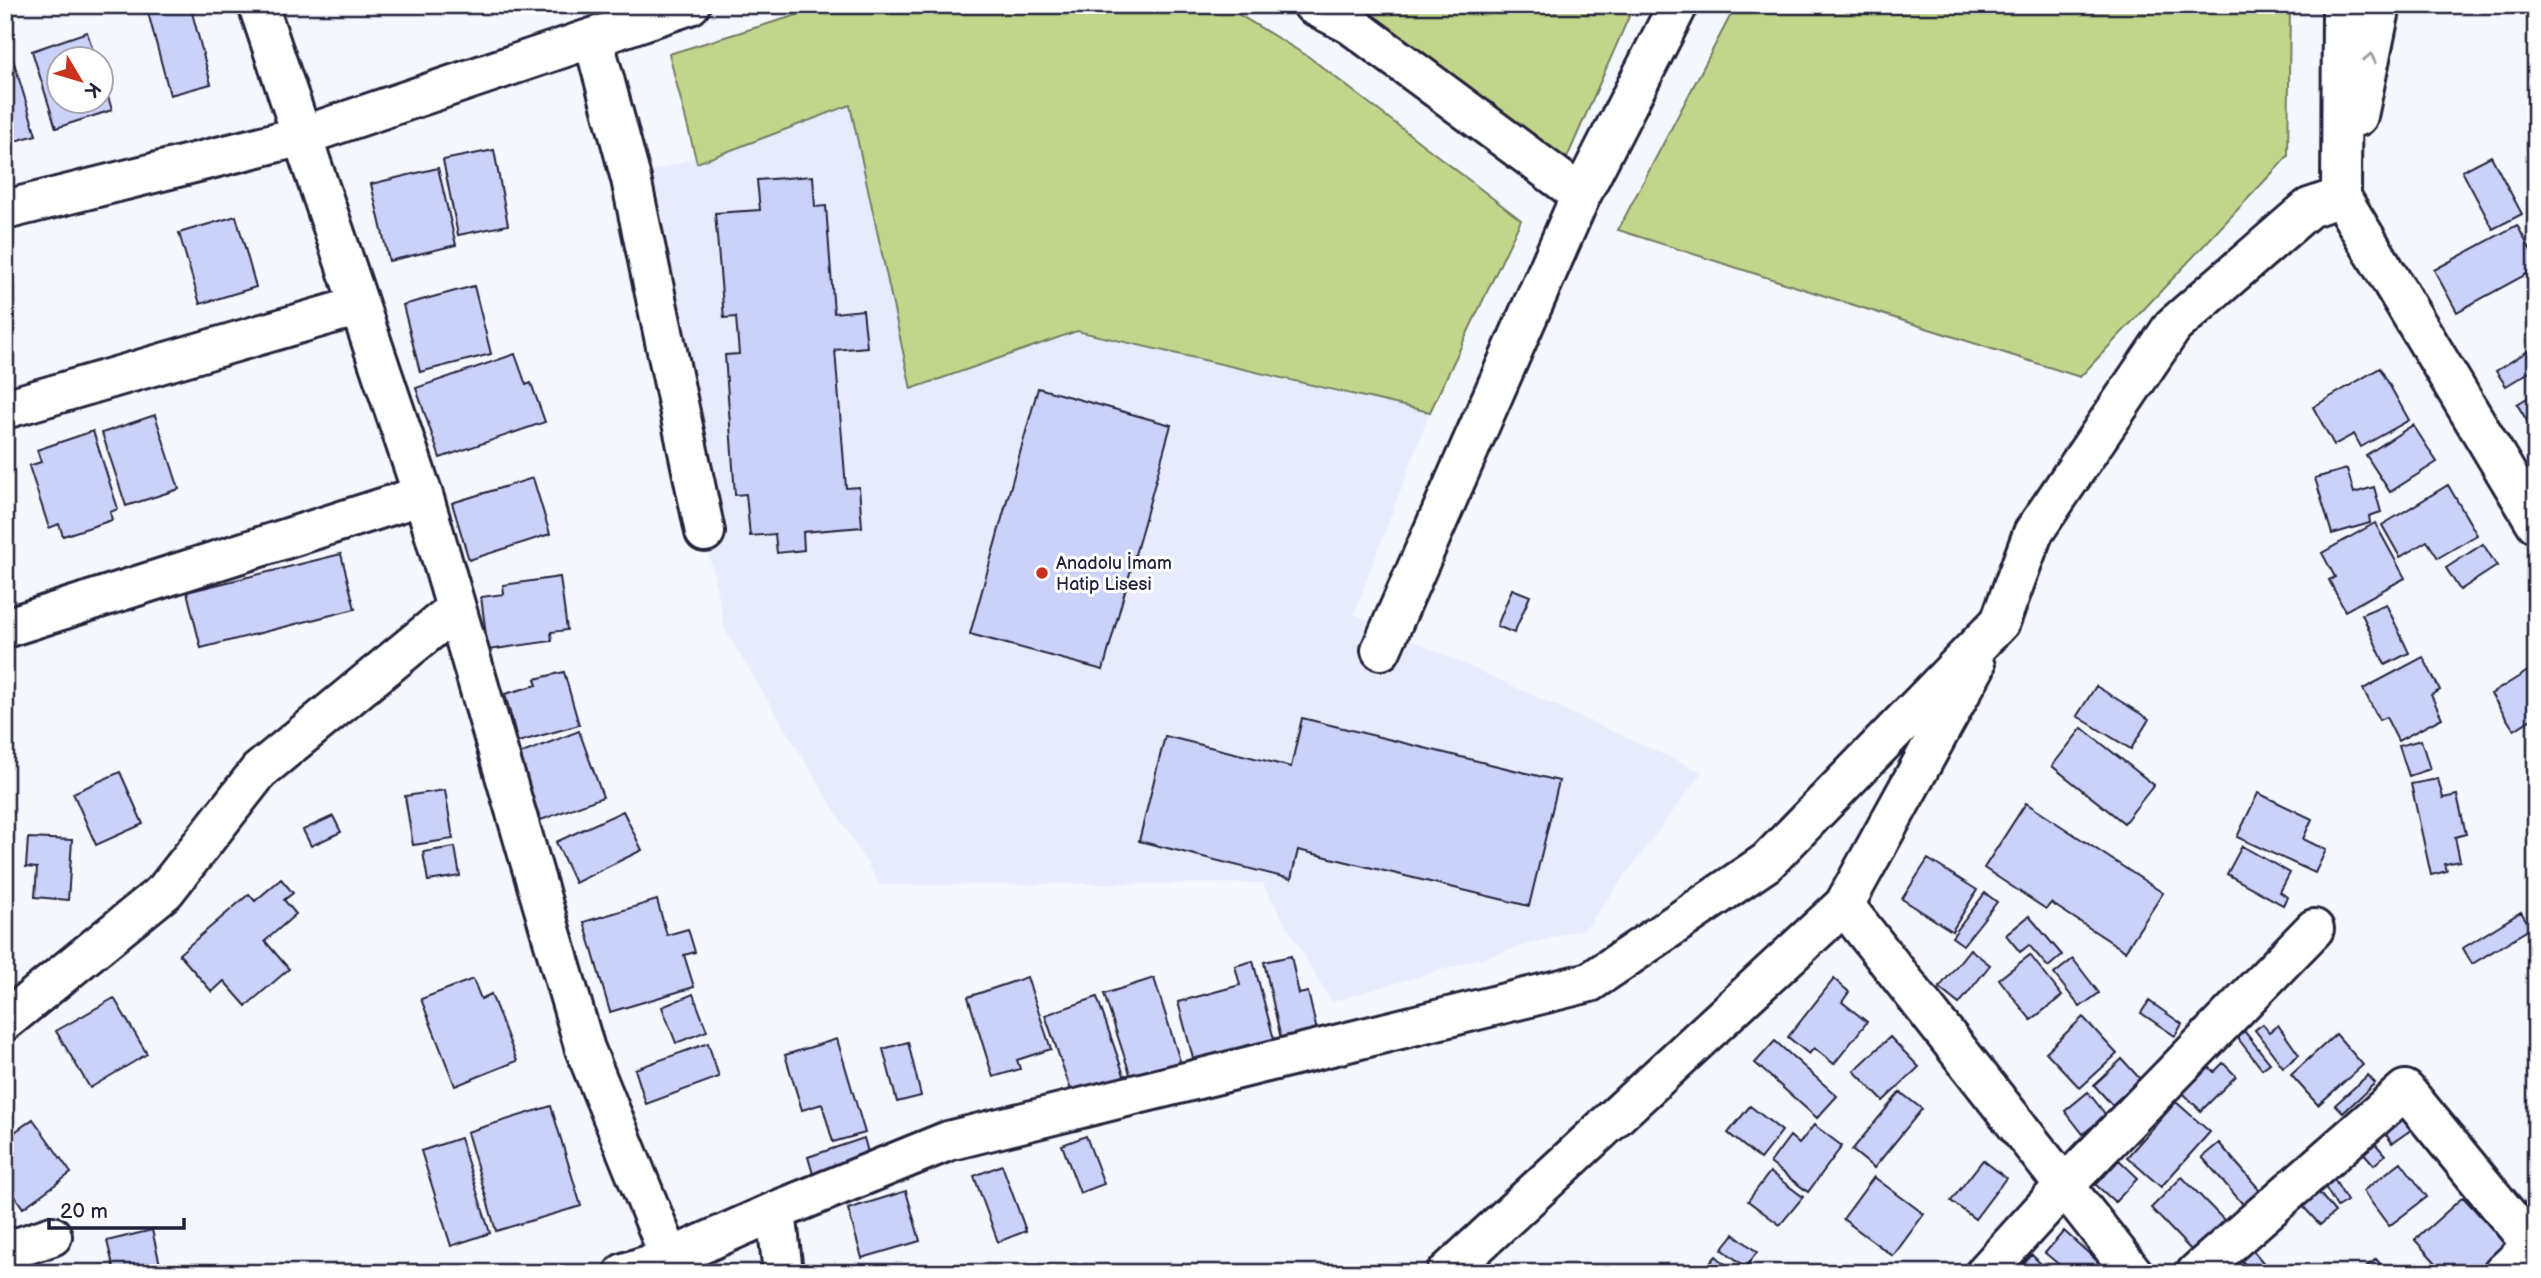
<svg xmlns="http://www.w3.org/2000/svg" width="2541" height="1278" font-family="'Balsamiq Sans',sans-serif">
  <rect width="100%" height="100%" fill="#f5f6fe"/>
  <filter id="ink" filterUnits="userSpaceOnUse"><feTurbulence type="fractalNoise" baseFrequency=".0143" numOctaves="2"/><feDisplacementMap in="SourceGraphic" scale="14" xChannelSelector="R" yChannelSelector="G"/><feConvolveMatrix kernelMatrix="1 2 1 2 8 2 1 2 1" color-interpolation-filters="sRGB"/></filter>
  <g filter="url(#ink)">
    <path fill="#e8ebfd" d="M 850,104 L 911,389 L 1077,331 L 1430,412 L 1354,614 L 1702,772 L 1586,928 L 1331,1002 L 1262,883 L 880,885 L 725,630 L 631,179 Z"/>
    <path fill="#c2d68b" stroke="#727c63" stroke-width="2" d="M 830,5 L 1223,5 L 1309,57 L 1521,220 L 1430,412 L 1077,331 L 911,389 L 850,105 L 697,163 L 669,54 Z
      M 1338,5 L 1634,5 L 1566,160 Z
      M 1736,5 L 2290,5 L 2288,156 L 2080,377 L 1618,230 Z"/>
    <path fill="#cbd2fa" stroke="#22223b" stroke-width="2" d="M 146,5 L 190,5 L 211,84 L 170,95 Z
      M 87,32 L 96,60 L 60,60 L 60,102 L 102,102 L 102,76 L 112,110 L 56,128 L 32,51 Z
      M 5,33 L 36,135 L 5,144 Z
      M 494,150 L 508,225 L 458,235 L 443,160 Z
      M 2491,156 L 2522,214 L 2493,229 L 2462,171 Z
      M 438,168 L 456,245 L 389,261 L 371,184 Z
      M 813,176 L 815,207 L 826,206 L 834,313 L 863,310 L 867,347 L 835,350 L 846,488 L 859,487 L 862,527 L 803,532 L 804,550 L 777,553 L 775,534 L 750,536 L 746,494 L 735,495 L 725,355 L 739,354 L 736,317 L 724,318 L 715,213 L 760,210 L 757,180 Z
      M 236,216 L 256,287 L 200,304 L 179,233 Z
      M 2517,225 L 2536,260 L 2536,269 L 2457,312 L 2434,270 Z
      M 474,286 L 491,354 L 420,372 L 403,305 Z
      M 2536,346 L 2536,368 L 2506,386 L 2496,371 Z
      M 515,354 L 526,385 L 531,383 L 545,422 L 440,458 L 416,388 Z
      M 2380,368 L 2409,420 L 2361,447 L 2354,434 L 2334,445 L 2313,407 Z
      M 1038,388 L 1171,425 L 1103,670 L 970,634 Z
      M 2536,393 L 2536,436 L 2517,404 Z
      M 155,415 L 179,489 L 126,506 L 102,433 Z
      M 2413,425 L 2437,462 L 2390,492 L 2366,455 Z
      M 93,431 L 118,509 L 110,512 L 112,520 L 63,536 L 59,524 L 49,528 L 29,466 L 41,462 L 37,450 Z
      M 2347,469 L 2354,493 L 2374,487 L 2381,512 L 2369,516 L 2370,523 L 2332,534 L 2315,478 Z
      M 533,478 L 550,534 L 469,560 L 452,503 Z
      M 2448,485 L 2477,535 L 2438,558 L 2427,541 L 2400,557 L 2382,525 Z
      M 2375,523 L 2405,578 L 2345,611 L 2329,580 L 2335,577 L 2322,553 Z
      M 2483,544 L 2497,566 L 2460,590 L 2446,568 Z
      M 341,554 L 355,609 L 201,648 L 187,592 Z
      M 560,577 L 567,630 L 551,632 L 552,641 L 488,650 L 481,597 L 504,594 L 503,585 Z
      M 1512,589 L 1530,596 L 1514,633 L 1497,626 Z
      M 2386,604 L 2409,653 L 2385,665 L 2362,614 Z
      M 2423,657 L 2440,690 L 2431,695 L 2442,718 L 2398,741 L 2386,717 L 2379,720 L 2363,689 Z
      M 2536,666 L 2536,716 L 2514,730 L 2491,694 Z
      M 564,672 L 579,725 L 518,742 L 505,694 L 537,685 L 535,679 Z
      M 2096,686 L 2149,719 L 2131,749 L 2077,716 Z
      M 1302,718 L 1559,781 L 1529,906 L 1298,850 L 1291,879 L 1139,841 L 1165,736 L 1291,767 Z
      M 2082,728 L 2154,785 L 2124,823 L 2052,766 Z
      M 579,731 L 603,797 L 541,820 L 517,755 Z
      M 2421,740 L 2430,769 L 2409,776 L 2399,746 Z
      M 120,772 L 143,824 L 96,845 L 73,793 Z
      M 2438,779 L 2443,798 L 2457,795 L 2466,834 L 2455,837 L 2460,861 L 2445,864 L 2447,871 L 2431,875 L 2411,784 Z
      M 445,790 L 453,839 L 413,845 L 405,796 Z
      M 2258,793 L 2312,819 L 2303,839 L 2326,850 L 2315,873 L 2237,837 Z
      M 2026,803 L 2163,893 L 2125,951 L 2051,903 L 2046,909 L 1984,868 Z
      M 623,811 L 642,850 L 575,883 L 556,842 Z
      M 333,816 L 341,832 L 311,846 L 303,830 Z
      M 28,838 L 72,840 L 68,900 L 35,897 L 37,868 L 26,867 Z
      M 2242,846 L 2290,873 L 2280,892 L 2287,897 L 2283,905 L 2227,874 Z
      M 455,847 L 460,876 L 428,881 L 423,852 Z
      M 1928,859 L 1977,890 L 1952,931 L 1902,899 Z
      M 281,879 L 293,893 L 284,900 L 296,914 L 265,941 L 289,969 L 246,1006 L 224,981 L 212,992 L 179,954 L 249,894 L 255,901 Z
      M 1985,893 L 1997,902 L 1963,945 L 1952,937 Z
      M 657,900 L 667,935 L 688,929 L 695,952 L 684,955 L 694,987 L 610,1012 L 584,922 Z
      M 2521,912 L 2531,928 L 2472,964 L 2463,948 Z
      M 2029,916 L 2062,955 L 2048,967 L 2029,945 L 2020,952 L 2006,935 Z
      M 1970,949 L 1990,965 L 1959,1004 L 1939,988 Z
      M 2030,955 L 2062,996 L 2031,1020 L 1999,979 Z
      M 1291,956 L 1299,994 L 1308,992 L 1317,1031 L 1281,1039 L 1264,962 Z
      M 2073,959 L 2099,993 L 2080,1007 L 2054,974 Z
      M 1253,961 L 1275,1043 L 1195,1065 L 1178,1002 L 1240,985 L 1235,966 Z
      M 1027,977 L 1051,1049 L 1017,1060 L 1020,1069 L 993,1077 L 968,997 Z
      M 1154,978 L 1181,1064 L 1132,1080 L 1104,994 Z
      M 473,979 L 481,999 L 491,994 L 517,1061 L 455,1086 L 421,999 Z
      M 1834,979 L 1849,992 L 1842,1002 L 1867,1022 L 1834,1064 L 1814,1048 L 1809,1054 L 1788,1037 Z
      M 693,994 L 707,1031 L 676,1043 L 662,1007 Z
      M 1097,997 L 1126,1081 L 1074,1099 L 1045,1015 Z
      M 114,998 L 147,1054 L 90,1088 L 56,1031 Z
      M 2149,1001 L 2182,1024 L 2175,1036 L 2141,1013 Z
      M 2083,1017 L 2117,1054 L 2080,1088 L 2046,1052 Z
      M 2236,1021 L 2270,1063 L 2262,1069 L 2229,1027 Z
      M 2263,1024 L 2269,1032 L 2278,1025 L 2299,1055 L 2283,1067 L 2255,1030 Z
      M 2336,1034 L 2363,1065 L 2318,1105 L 2291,1075 Z
      M 1890,1037 L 1919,1067 L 1883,1101 L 1854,1071 Z
      M 837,1039 L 865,1133 L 833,1142 L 822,1104 L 802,1110 L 785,1055 Z
      M 1775,1041 L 1837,1096 L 1817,1118 L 1755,1063 Z
      M 908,1042 L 921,1096 L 897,1102 L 883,1049 Z
      M 708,1043 L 719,1077 L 646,1104 L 635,1069 Z
      M 2122,1059 L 2140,1079 L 2112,1105 L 2094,1085 Z
      M 2205,1063 L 2214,1072 L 2223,1063 L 2236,1076 L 2201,1111 L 2179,1089 Z
      M 2368,1075 L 2375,1083 L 2343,1113 L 2335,1105 Z
      M 1900,1092 L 1922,1109 L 1874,1168 L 1852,1150 Z
      M 2088,1092 L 2106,1115 L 2083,1134 L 2065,1111 Z
      M 2176,1102 L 2210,1132 L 2161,1187 L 2127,1157 Z
      M 551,1106 L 581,1206 L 496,1231 L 467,1132 Z
      M 1750,1106 L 1782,1131 L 1760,1159 L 1728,1133 Z
      M 2407,1109 L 2418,1125 L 2392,1143 L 2381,1127 Z
      M 33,1119 L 71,1173 L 23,1208 L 5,1182 L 5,1139 Z
      M 1814,1125 L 1842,1146 L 1808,1192 L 1770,1163 L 1790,1136 L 1799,1144 Z
      M 1086,1136 L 1104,1184 L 1080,1193 L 1062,1145 Z
      M 460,1138 L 490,1233 L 451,1246 L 421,1151 Z
      M 864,1138 L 869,1156 L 813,1174 L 808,1157 Z
      M 2373,1141 L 2385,1155 L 2374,1165 L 2361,1150 Z
      M 2219,1143 L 2265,1196 L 2248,1210 L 2202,1157 Z
      M 1983,1160 L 2006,1178 L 1975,1219 L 1951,1201 Z
      M 2119,1160 L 2138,1178 L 2115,1202 L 2096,1185 Z
      M 2401,1162 L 2427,1197 L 2389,1226 L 2363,1191 Z
      M 1002,1165 L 1026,1231 L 998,1242 L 974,1176 Z
      M 1770,1172 L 1803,1197 L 1780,1225 L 1748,1201 Z
      M 2331,1174 L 2347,1201 L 2337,1207 L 2321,1180 Z
      M 1874,1177 L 1924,1214 L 1893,1256 L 1843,1219 Z
      M 2182,1177 L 2224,1220 L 2192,1251 L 2151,1208 Z
      M 2316,1189 L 2335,1212 L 2320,1225 L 2300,1203 Z
      M 906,1191 L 920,1241 L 862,1258 L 848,1209 Z
      M 2463,1197 L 2512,1251 L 2488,1273 L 2445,1273 L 2415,1240 Z
      M 152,1230 L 162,1273 L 115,1273 L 107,1241 Z
      M 2064,1231 L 2105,1268 L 2101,1273 L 2086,1273 L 2082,1269 L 2079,1273 L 2069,1273 L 2045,1253 Z
      M 1734,1234 L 1757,1252 L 1746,1267 L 1722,1249 Z
      M 2251,1248 L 2266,1266 L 2259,1273 L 2253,1273 L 2239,1258 Z
      M 2032,1255 L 2045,1268 L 2041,1273 L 2015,1273 Z
      M 1716,1256 L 1735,1273 L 1702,1273 Z
      M 2376,1259 L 2388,1273 L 2360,1273 Z
      M 2235,1263 L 2243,1273 L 2222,1273 Z"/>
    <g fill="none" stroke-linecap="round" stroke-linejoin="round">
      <defs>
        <path id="street" d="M 258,5 L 423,495 L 585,1049 L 670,1258
          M 1313,5 L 1350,24 L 1581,195
          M 593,38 L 631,179 L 705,532
          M 5,210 L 302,136 L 690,5
          M 5,409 L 359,306
          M 5,628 L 423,495
          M 1381,650 L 1581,195 L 1678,5
          M 1844,905 L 2133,1273
          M 5,1021 L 165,891 L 259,771 L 456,609
          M 776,1211 L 783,1273
          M 5,1252 L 52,1236
          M 624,1273 L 670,1258 L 776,1211 L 948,1141 L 1590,982 L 1767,862 L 2000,622 L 2033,533 L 2173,326 L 2309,208 L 2341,197
          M 1447,1273 L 1844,905 L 1975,667
          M 1985,1273 L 2065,1185 L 2314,929
          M 2196,1273 L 2405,1090 L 2536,1250
          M 2503,1273 L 2532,1246"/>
        <path id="secondary" d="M 2342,5 L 2341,197 L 2536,523
          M 2358,116 L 2381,5"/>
      </defs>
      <use href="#street" stroke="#22223b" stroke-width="44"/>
      <use href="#secondary" stroke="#22223b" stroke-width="44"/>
      <use href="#street" stroke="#fff" stroke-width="38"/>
      <use href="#secondary" stroke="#fff" stroke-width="38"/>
    </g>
    <defs><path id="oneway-chevron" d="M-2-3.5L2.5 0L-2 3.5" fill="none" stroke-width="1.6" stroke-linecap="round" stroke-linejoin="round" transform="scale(1.75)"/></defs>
    <use stroke="#9c9ca7" href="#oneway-chevron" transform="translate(2370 58) rotate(-78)"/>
  </g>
  <circle fill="#c8321e" stroke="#fff" stroke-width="2.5" cx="1042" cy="573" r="7"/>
  <g text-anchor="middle" stroke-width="6" stroke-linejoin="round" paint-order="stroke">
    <g font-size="18" fill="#22223b" stroke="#fff" text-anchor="start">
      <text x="1056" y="569">Anadolu İmam<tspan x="1056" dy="21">Hatip Lisesi</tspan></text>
    </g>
  </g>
  <rect width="2541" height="1278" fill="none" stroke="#fff" stroke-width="28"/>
  <rect x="14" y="14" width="2513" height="1250" fill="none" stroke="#22223b" stroke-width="2.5" filter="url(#ink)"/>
  <g transform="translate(80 80) rotate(128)"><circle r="33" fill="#ffffff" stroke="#a7a7b1" stroke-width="2"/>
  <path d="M0-5L12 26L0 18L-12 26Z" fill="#c8321e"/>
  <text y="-10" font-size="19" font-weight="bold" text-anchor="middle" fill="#22223b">K</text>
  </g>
  <path d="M49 1218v10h135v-10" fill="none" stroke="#22223b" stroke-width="3.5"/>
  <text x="60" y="1218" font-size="21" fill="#22223b" stroke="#ffffff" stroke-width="5" paint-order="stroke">20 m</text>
</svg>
